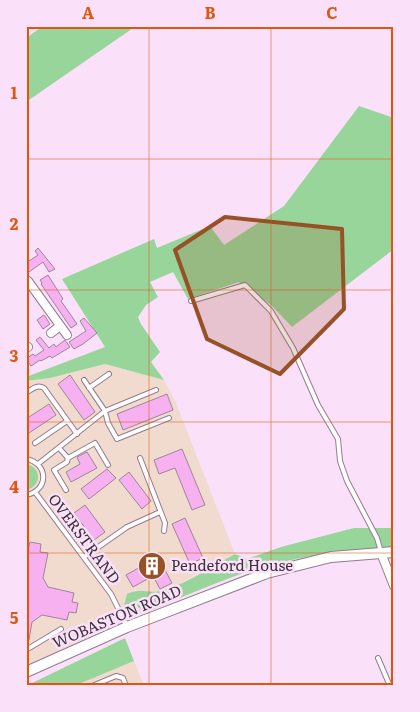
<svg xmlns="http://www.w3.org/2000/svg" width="420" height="712" font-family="Literata,serif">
  <rect width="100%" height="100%" fill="#fae0f8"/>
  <path fill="#f1dbcf" d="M 105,364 L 164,380 L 176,403 L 235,554 L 175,586 L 160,592 L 135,590 L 125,600 L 124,605 L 127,609 L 132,609 L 137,607 L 147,612 L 131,615 L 126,615 L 122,610 L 113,614 L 113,624 L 109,629 L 26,666 L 26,381 L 50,378 Z
    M 134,661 L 144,686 L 74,686 Z"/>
  <path fill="#98d59a" d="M 43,26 L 136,26 L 26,102 L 26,38 Z
    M 359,106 L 394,118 L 394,249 L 292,327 L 271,305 L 239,282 L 188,299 L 173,272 L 150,282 L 158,297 L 146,305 L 138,317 L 141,324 L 160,352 L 151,362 L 164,380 L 105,364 L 50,378 L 26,381 L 26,377 L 105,347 L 62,279 L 154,239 L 157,248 L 210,226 L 224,245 L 284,206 Z
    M 26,464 C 42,467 42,486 26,490 Z
    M 354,528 L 394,528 L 394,547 C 358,550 322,553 287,561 C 239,571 193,593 147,612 L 137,607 L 132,609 L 127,609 L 124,605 L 127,594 C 141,587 149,594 161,591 C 182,586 215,565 235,554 L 247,559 L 281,547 Z
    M 125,638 L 134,661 L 74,686 L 26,686 Z"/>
  <path fill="#f7b1f1" stroke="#9d859a" d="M 38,248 L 55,269 L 49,272 L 43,262 L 26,274 L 26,263 L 38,255 L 35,251 Z
    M 48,275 L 63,299 L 61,301 L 77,324 L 71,328 L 41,284 L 42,283 L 40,280 Z
    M 44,315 L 50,324 L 43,329 L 37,320 Z
    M 84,318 L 97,333 L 83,344 L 74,349 L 69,342 L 86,331 L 80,321 Z
    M 40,337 L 49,348 L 54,344 L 56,347 L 65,340 L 70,347 L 52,358 L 50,356 L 41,361 L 40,360 L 31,366 L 26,359 L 33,354 L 35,356 L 44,350 L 36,340 Z
    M 70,375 L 95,412 L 84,420 L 58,384 Z
    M 167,394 L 173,410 L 123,430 L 117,414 Z
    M 49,404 L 56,415 L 26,435 L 26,419 Z
    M 182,449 L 205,505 L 192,510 L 175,468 L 159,474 L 154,460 Z
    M 87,452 L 97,468 L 71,482 L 66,472 L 80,464 L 77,457 Z
    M 107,469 L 116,478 L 89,499 L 81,489 Z
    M 129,472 L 151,501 L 142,509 L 119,480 Z
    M 85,505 L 105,532 L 94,540 L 74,513 Z
    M 185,518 L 203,558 L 190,564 L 172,524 Z
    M 30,542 L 41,544 L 40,552 L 48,553 L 43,578 L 48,587 L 74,593 L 72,602 L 78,603 L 76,613 L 69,612 L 67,620 L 42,615 L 32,622 L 29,640 L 26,640 L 26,549 L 28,550 Z
    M 158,557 L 172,583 L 160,589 L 153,576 L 133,587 L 126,575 Z"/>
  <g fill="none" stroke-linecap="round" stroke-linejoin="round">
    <defs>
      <path id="service" d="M 191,301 L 245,285 L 271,311 L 293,348 L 318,405 L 338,439 L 340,461 L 347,481 L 377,538 L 381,552
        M 89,388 L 109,374
        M 156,390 L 105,411 L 108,423 L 117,439 L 169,418
        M 26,393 C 32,389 37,384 44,388 L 77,434
        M 35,443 L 67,421
        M 59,448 L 68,458 L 95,443 L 108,465
        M 140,458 L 165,523 L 164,531
        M 26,459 C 49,463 49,491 26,495
        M 38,464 L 105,411 L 84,380
        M 66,490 L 54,470 L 67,462 L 68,458
        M 35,492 L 111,594 L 127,626
        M 84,557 L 127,527 L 160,512
        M 26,650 L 61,629
        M 378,658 L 390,686
        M 92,686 L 116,676 L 123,678 L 126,686"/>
      <path id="minor" d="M 28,281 L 67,335
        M 51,333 L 60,326
        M 26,347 L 28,347
        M 381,553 L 394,586"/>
      <path id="tertiary" d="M 26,672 L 127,627 L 267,573 L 331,557 L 394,552"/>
    </defs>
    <use href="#service" stroke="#937b90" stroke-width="6"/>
    <use href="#minor" stroke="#937b90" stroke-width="10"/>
    <use href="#tertiary" stroke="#937b90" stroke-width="12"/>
    <use href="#service" stroke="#fff" stroke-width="4"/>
    <use href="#minor" stroke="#fff" stroke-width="8"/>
    <use href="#tertiary" stroke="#fff" stroke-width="10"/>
  </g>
  <path fill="#965126" fill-opacity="0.2" stroke="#965126" stroke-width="4" stroke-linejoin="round" d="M 225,217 L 342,229 L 344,309 L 280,374 L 207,339 L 175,250 Z"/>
  <path fill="none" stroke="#df570e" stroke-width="1" stroke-opacity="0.55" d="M 149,26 L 149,686M 271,26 L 271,686M 26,159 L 394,159M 26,290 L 394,290M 26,422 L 394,422M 26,553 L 394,553"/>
  <defs>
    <symbol id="building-disc" viewBox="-11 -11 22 22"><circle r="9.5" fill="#965126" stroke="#fae0f8"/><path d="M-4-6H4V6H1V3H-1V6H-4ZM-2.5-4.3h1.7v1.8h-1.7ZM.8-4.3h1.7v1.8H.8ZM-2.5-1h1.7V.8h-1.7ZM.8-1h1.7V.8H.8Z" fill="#fff"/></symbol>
  </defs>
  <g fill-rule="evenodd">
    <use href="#building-disc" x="136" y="550" width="32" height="32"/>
  </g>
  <g text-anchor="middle" stroke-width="5" stroke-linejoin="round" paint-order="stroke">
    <g font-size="15" fill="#3b313a" stroke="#fae0f8">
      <text transform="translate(84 539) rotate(53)" y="5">OVERSTRAND</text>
      <text transform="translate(117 617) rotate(-23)" y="5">WOBASTON ROAD</text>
    </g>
    <g font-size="15" fill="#3b313a" stroke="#fae0f8" text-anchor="start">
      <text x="171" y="571">Pendeford House</text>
    </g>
  </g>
  <rect width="420" height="712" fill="none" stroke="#fae0f8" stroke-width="55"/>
  <rect x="28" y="28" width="364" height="656" fill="none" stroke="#df570e" stroke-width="2"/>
  <g font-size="16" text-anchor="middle" font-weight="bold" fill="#df570e">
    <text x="88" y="19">A</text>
    <text x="210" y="19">B</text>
    <text x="332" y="19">C</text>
    <text x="14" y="99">1</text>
    <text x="14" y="230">2</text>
    <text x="14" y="362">3</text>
    <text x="14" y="493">4</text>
    <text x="14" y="624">5</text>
  </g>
</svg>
